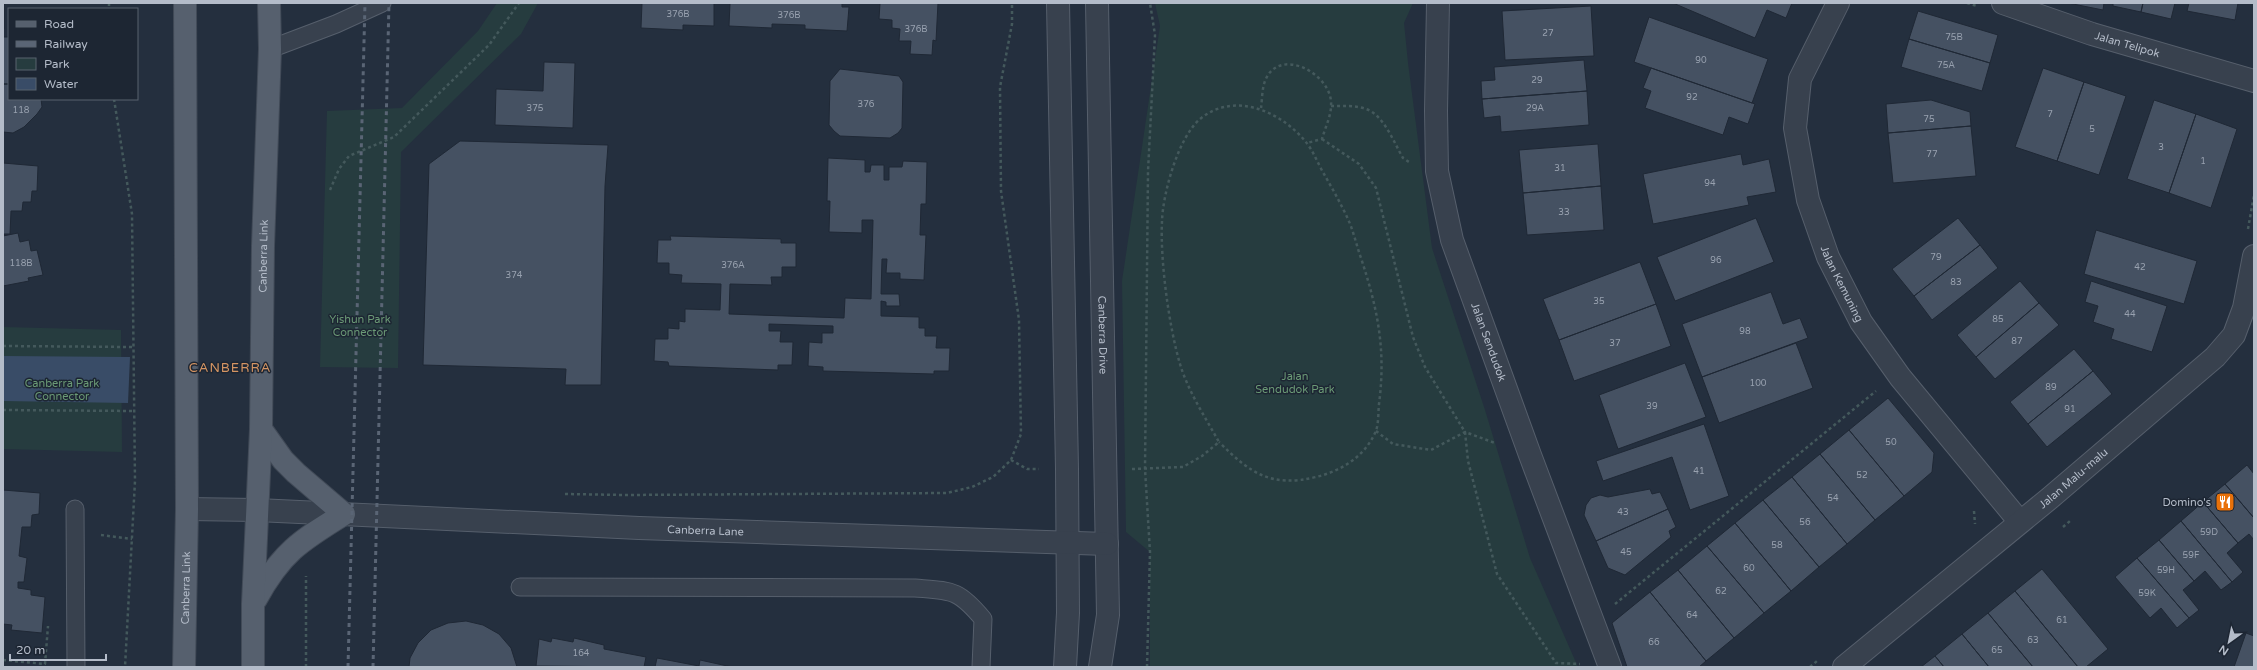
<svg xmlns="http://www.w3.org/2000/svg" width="2257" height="670" font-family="'Varela Round',sans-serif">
  <rect width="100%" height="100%" fill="#242f3e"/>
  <path fill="#263c3f" d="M 497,3 L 538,3 L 521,34 L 401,152 L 398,368 L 320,367 L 327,111 L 402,108 L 478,31 Z
    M 1155,3 L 1413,3 L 1404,23 L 1408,63 L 1432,248 L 1485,410 L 1530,558 L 1578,667 L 1150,667 L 1150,552 L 1126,532 L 1122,281 L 1160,26 Z
    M 3,327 L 121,330 L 122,452 L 3,449 Z"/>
  <path fill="#394c67" d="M 3,356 L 130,357 L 128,403 L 3,401 Z"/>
  <path fill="#455162" stroke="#1f2835" d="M 3,3 L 4,3 L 4,29 L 3,29 Z
    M 642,3 L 714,3 L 714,26 L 683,25 L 683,30 L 641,28 Z
    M 730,3 L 842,3 L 842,7 L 849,7 L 847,31 L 805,29 L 805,25 L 772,24 L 772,28 L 729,26 Z
    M 880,3 L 938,3 L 936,41 L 933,40 L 932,55 L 910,54 L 911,41 L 899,41 L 900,29 L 892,28 L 892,20 L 879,19 Z
    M 1673,3 L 1792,3 L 1786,18 L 1767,10 L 1755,38 Z
    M 2068,3 L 2104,3 L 2103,10 Z
    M 2113,3 L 2143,3 L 2141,12 L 2113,6 Z
    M 2143,3 L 2175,3 L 2171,19 L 2141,12 Z
    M 2189,3 L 2238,3 L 2235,20 L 2187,11 Z
    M 1591,6 L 1594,56 L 1505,60 L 1502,11 Z
    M 1918,11 L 1998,35 L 1990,63 L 1909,39 Z
    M 1649,17 L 1768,59 L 1752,103 L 1634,62 Z
    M 3,37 L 9,37 L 9,84 L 3,84 Z
    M 1909,39 L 1990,63 L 1982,91 L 1901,67 Z
    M 1584,60 L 1587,91 L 1482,99 L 1481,81 L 1495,80 L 1494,67 Z
    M 544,62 L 575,63 L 573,128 L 495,125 L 496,89 L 543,91 Z
    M 1651,68 L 1755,104 L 1748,124 L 1729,117 L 1723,135 L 1645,108 L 1651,91 L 1643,88 Z
    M 2043,68 L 2084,82 L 2057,161 L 2015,147 Z
    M 840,69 L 899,76 L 903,82 L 902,128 L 898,133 L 890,138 L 840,136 L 834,131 L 829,125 L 830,81 Z
    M 2084,82 L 2126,96 L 2099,175 L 2057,161 Z
    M 3,84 L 9,84 L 9,99 L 41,99 L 42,107 L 37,114 L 24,127 L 13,133 L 3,132 Z
    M 1587,91 L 1589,125 L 1501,132 L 1500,116 L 1484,118 L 1482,99 Z
    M 1931,100 L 1970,112 L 1971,126 L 1888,133 L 1886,104 Z
    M 2154,100 L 2196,114 L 2169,193 L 2127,179 Z
    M 2196,114 L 2237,129 L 2211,208 L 2169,193 Z
    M 1971,126 L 1976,176 L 1893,183 L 1888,133 Z
    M 460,141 L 608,145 L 605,186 L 601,385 L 565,385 L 566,369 L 423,365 L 429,164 Z
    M 1598,144 L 1601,186 L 1523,193 L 1519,150 Z
    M 1741,154 L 1743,165 L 1769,159 L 1776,192 L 1747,197 L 1749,205 L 1653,224 L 1643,174 Z
    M 828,158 L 865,160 L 865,172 L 870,172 L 871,165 L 884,165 L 884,180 L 889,180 L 889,167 L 902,167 L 903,161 L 927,162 L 926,204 L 921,204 L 920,235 L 926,235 L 924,280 L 900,279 L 900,273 L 886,273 L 887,259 L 882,259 L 881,294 L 899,294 L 900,306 L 886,306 L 886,302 L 881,301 L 881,316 L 919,317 L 919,328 L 925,328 L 925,336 L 937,336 L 936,348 L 950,348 L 949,371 L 934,371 L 934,374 L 823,371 L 823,367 L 808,366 L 809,342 L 822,343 L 822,333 L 833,333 L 833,326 L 769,324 L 769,331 L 781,331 L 780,342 L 793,342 L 792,365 L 778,365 L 778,370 L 669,366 L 668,362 L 654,361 L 655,339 L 668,339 L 668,328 L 679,329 L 679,321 L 685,322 L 685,309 L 720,310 L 721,284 L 681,283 L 682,275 L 669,274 L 669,263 L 657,263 L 658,240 L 671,240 L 670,236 L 781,239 L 781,243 L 796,243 L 796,267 L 782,267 L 782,277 L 771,277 L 772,285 L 730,284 L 729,314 L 844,318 L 845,298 L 871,299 L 873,220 L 862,220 L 862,233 L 829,232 L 830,201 L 827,201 Z
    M 3,163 L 38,166 L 37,191 L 32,191 L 31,202 L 23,202 L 22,211 L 11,211 L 10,234 L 3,234 Z
    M 1601,186 L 1604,230 L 1527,235 L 1523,193 Z
    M 1756,218 L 1774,262 L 1675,301 L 1657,257 Z
    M 1958,218 L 1980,245 L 1914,296 L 1892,269 Z
    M 2096,230 L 2197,261 L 2184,304 L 2084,274 Z
    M 18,233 L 20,242 L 29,240 L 31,251 L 37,250 L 43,275 L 28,278 L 29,281 L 3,286 L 3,236 Z
    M 1980,245 L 1998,268 L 1932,320 L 1914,296 Z
    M 1640,262 L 1656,304 L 1559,340 L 1543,299 Z
    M 2020,281 L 2039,303 L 1976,357 L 1957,335 Z
    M 2091,281 L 2167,306 L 2152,352 L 2111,339 L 2114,329 L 2093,322 L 2098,306 L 2085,302 Z
    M 1771,292 L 1783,324 L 1800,318 L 1808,338 L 1702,377 L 1682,324 Z
    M 2039,303 L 2059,325 L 1995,379 L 1976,357 Z
    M 1656,304 L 1671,346 L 1574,381 L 1559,340 Z
    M 1796,343 L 1813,388 L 1719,423 L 1702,377 Z
    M 2074,349 L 2093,371 L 2028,424 L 2010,402 Z
    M 1685,363 L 1706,417 L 1618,449 L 1599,395 Z
    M 2093,371 L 2112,394 L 2047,447 L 2028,424 Z
    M 1888,398 L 1934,453 L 1932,472 L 1904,496 L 1849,430 Z
    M 1704,424 L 1729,496 L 1690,510 L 1672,457 L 1603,481 L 1596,461 Z
    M 1849,430 L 1904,496 L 1875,520 L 1820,454 Z
    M 1820,454 L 1875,520 L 1847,544 L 1792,477 Z
    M 2247,465 L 2254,474 L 2254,518 L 2225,484 Z
    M 1792,477 L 1847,544 L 1819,567 L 1763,500 Z
    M 2225,484 L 2254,518 L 2254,540 L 2249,534 L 2238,543 L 2203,502 Z
    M 1650,489 L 1652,494 L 1660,492 L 1668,509 L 1596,541 L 1584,515 L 1586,505 L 1591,498 L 1600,495 L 1608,497 Z
    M 3,490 L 40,493 L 39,514 L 32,515 L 31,527 L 22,527 L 19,556 L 27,558 L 24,582 L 18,582 L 18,588 L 31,590 L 31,595 L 45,597 L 42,633 L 11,630 L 12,625 L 3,624 Z
    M 1763,500 L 1819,567 L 1791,591 L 1735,523 Z
    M 2203,502 L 2238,543 L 2227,553 L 2243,572 L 2232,582 L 2181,521 Z
    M 1668,509 L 1676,527 L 1669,531 L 1671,537 L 1625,575 L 1608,568 L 1596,541 Z
    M 2181,521 L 2232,582 L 2221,590 L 2205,571 L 2194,581 L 2159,540 Z
    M 1735,523 L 1791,591 L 1764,613 L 1707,546 Z
    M 2159,540 L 2194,581 L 2183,590 L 2199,610 L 2189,618 L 2137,558 Z
    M 1707,546 L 1764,613 L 1734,638 L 1678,570 Z
    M 2137,558 L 2189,618 L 2177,628 L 2161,608 L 2150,618 L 2115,577 Z
    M 2042,569 L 2108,649 L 2086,667 L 2078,667 L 2015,591 Z
    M 1678,570 L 1734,638 L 1706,661 L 1650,592 Z
    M 2015,591 L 2078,667 L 2033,667 L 1988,613 Z
    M 1650,592 L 1706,661 L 1699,667 L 1627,667 L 1612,623 Z
    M 1988,613 L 2033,667 L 1989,667 L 1962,634 Z
    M 466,621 L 483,625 L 499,634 L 511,648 L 517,667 L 409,667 L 410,658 L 418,643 L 431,630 L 448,623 Z
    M 2246,633 L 2254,636 L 2254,667 L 2234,667 Z
    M 1962,634 L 1989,667 L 1944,667 L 1935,656 Z
    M 552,638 L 573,642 L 574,638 L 604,645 L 604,649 L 646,657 L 644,667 L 536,666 L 539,639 L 551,642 Z
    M 1935,656 L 1944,667 L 1921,667 Z
    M 657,658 L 699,666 L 700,660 L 732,667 L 655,667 Z"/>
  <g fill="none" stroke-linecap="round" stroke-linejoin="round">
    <defs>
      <path id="lane" d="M 270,49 L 336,24 L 382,3
        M 75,509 L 76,667
        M 520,587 L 915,588 C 952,591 958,589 983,619 L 981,667"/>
      <g id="street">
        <path d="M 1058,3 L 1067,469 L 1068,613 L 1065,667"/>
        <path id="s1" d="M 1097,3 L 1108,615 L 1100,667"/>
        <path id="s2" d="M 1438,3 L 1436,111 L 1437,171 L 1452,240 L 1530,455 L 1610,667"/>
        <path id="s3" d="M 1838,3 L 1800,79 L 1795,128 L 1808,200 L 1828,257 L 1861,322 L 1900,377 L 2020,522"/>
        <path id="s4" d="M 2003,3 L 2092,34 L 2254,81"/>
        <path id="s5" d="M 187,509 L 257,510 L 639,528 L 1107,544"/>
        <path id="s6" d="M 1844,667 L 2050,498 L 2215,357 L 2234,335 L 2244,308 L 2254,256"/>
      </g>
      <g id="primary">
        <path d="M 256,599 C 281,553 300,541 344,514 L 296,473 L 283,460 L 261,429"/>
        <path id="s7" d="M 184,667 L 187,509 L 185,3"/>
        <path id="s8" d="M 253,667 L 253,604 L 261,429 L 263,246 L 270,49 L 269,3"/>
      </g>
    </defs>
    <use href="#lane" stroke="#565f6c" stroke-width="19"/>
    <use href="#street" stroke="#565f6c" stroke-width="24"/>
    <use href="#primary" stroke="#414a57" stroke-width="24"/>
    <path stroke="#44595c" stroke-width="2.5" stroke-dasharray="3 3" stroke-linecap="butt" d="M 109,3 L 109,9
      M 1967,3 L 1977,6
      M 114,99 L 132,214 L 135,481 L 125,667
      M 1331,106 C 1343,106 1355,105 1366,109 C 1384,115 1394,143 1403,158 L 1409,162
      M 1261,108 C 1262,101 1262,91 1264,84 C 1276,43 1334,74 1331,106 C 1331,116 1325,128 1322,139 L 1307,143
      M 1322,139 L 1359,164 L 1376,188 L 1413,337 L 1425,367 L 1465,432 L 1468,461 L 1497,574 L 1556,663 L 1580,664
      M 330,190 L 339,169 L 349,156 L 394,137 L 489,45 L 519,3
      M 2248,229 L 2254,195
      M 3,346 L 133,347
      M 3,410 L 134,411
      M 1376,431 L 1393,444 L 1431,450 L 1465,432 L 1495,443
      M 1011,460 L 1027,469 L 1039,469
      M 1132,469 L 1183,467 L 1202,456 L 1219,442 C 1205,417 1188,391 1180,364 C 1169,327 1160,260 1162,221 C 1163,193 1178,138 1200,119 C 1234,91 1280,111 1305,141 C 1313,150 1318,164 1324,174 C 1332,188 1340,202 1347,217 C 1353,229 1356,244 1361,258 C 1378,310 1386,350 1379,404 C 1378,413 1379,425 1375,433 C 1364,457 1341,471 1316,477 C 1271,488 1250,473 1219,442
      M 565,494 L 624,495 L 947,493 L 972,487 L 993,477 L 1011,460 L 1021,434 L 1019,320 L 1001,191 L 1000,87 L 1012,24 L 1012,3
      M 1974,511 L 1975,524
      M 2063,527 L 2070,521
      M 101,535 L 132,539
      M 1615,604 L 1876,391
      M 3,660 L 45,664 L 48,626
      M 306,667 L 306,576
      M 1147,667 L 1150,552 L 1145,469 L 1148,171 L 1155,35 L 1150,3
      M 1810,667 L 1817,661"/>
    <use href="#lane" stroke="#38414e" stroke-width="17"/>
    <use href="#street" stroke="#38414e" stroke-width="22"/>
    <use href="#primary" stroke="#56606e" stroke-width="22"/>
    <path stroke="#5a6575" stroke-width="3" stroke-dasharray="4 4" stroke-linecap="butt" d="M 348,667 L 365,3
      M 373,667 L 389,3"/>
  </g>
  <defs>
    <symbol id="restaurant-square" viewBox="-11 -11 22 22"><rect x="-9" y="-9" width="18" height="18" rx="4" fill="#e8710a" stroke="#1d2633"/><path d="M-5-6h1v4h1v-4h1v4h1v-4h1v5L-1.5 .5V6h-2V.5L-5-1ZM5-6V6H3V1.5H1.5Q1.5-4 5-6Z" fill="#fff"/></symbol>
  </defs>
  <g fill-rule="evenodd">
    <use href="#restaurant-square" x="2214" y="491" width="22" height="22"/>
  </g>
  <g text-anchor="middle" stroke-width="3" stroke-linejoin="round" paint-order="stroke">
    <g font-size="9" fill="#98a1af">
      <text x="678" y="17">376B</text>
      <text x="789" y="18">376B</text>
      <text x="916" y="32">376B</text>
      <text x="1548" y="36">27</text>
      <text x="1954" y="40">75B</text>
      <text x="1701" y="63">90</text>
      <text x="1946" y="68">75A</text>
      <text x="1537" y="83">29</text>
      <text x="1692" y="100">92</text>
      <text x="866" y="107">376</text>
      <text x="535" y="111">375</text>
      <text x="1535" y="111">29A</text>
      <text x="21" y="113">118</text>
      <text x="2050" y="117">7</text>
      <text x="1929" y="122">75</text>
      <text x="2092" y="132">5</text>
      <text x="2161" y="150">3</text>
      <text x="1932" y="157">77</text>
      <text x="2203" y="164">1</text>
      <text x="1560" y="171">31</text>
      <text x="1710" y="186">94</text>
      <text x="1564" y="215">33</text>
      <text x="1936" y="260">79</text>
      <text x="1716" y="263">96</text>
      <text x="21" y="266">118B</text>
      <text x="733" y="268">376A</text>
      <text x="2140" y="270">42</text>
      <text x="514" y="278">374</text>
      <text x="1956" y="285">83</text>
      <text x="1599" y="304">35</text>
      <text x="2130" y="317">44</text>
      <text x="1998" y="322">85</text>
      <text x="1745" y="334">98</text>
      <text x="2017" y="344">87</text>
      <text x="1615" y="346">37</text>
      <text x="1758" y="386">100</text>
      <text x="2051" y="390">89</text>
      <text x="1652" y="409">39</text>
      <text x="2070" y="412">91</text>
      <text x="1891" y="445">50</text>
      <text x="1699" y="474">41</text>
      <text x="1862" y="478">52</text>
      <text x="1833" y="501">54</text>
      <text x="1623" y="515">43</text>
      <text x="1805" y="525">56</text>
      <text x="2209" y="535">59D</text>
      <text x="1777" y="548">58</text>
      <text x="1626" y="555">45</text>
      <text x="2191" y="558">59F</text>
      <text x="1749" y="571">60</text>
      <text x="2166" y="573">59H</text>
      <text x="1721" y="594">62</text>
      <text x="2147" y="596">59K</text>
      <text x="1692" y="618">64</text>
      <text x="2062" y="623">61</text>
      <text x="2033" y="643">63</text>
      <text x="1654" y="645">66</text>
      <text x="1997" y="653">65</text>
      <text x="581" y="656">164</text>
    </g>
    <g font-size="11" fill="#b4bcc9" stroke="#1d2633">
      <text dy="4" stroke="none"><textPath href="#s4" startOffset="131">Jalan Telipok</textPath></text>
      <text dy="4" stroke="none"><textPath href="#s8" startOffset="411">Canberra Link</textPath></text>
      <text dy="4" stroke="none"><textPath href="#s3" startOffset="298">Jalan Kemuning</textPath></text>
      <text dy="4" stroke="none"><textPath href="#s1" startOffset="332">Canberra Drive</textPath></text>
      <text dy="4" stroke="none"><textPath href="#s2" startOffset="347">Jalan Sendudok</textPath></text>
      <text dy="4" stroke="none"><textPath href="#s6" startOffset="297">Jalan Malu-malu</textPath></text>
      <text dy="4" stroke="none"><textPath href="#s5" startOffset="519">Canberra Lane</textPath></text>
      <text dy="4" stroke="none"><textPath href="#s7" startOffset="79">Canberra Link</textPath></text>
    </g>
    <g font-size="11" fill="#6b9a76" stroke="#1d2633">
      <text x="360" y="323">Yishun Park<tspan x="360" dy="13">Connector</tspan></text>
      <text x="1295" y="380">Jalan<tspan x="1295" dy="13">Sendudok Park</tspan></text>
      <text x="62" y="387">Canberra Park<tspan x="62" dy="13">Connector</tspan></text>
    </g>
    <g font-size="11" fill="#b4bcc9" stroke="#1d2633" text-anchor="end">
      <text x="2211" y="506">Domino's</text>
    </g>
    <g font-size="13" letter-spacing="1" fill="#d59563" stroke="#1d2633">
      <text x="230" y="372">CANBERRA</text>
    </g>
  </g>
  <rect width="2257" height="670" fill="none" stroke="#b4bcc9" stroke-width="8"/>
  <rect x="8" y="8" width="130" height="92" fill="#1d2633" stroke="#59626f"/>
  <rect x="16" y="21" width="20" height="6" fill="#56606e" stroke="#59626f"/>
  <text x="44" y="28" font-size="12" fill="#b4bcc9">Road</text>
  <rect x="16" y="41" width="20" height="6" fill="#5a6575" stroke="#59626f"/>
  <text x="44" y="48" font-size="12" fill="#b4bcc9">Railway</text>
  <rect x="16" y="58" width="20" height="12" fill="#263c3f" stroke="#59626f"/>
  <text x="44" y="68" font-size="12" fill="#b4bcc9">Park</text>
  <rect x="16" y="78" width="20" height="12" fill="#394c67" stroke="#59626f"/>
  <text x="44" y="88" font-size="12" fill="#b4bcc9">Water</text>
  <g transform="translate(2229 642) rotate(213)" stroke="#1d2633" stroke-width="3" paint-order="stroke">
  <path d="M0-3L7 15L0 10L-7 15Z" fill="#b4bcc9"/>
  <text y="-6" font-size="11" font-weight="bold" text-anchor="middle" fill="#b4bcc9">N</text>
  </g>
  <path d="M10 654v6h96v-6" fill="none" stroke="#b4bcc9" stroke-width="2"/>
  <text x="16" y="654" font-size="12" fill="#b4bcc9" stroke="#1d2633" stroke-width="3" paint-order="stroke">20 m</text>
</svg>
